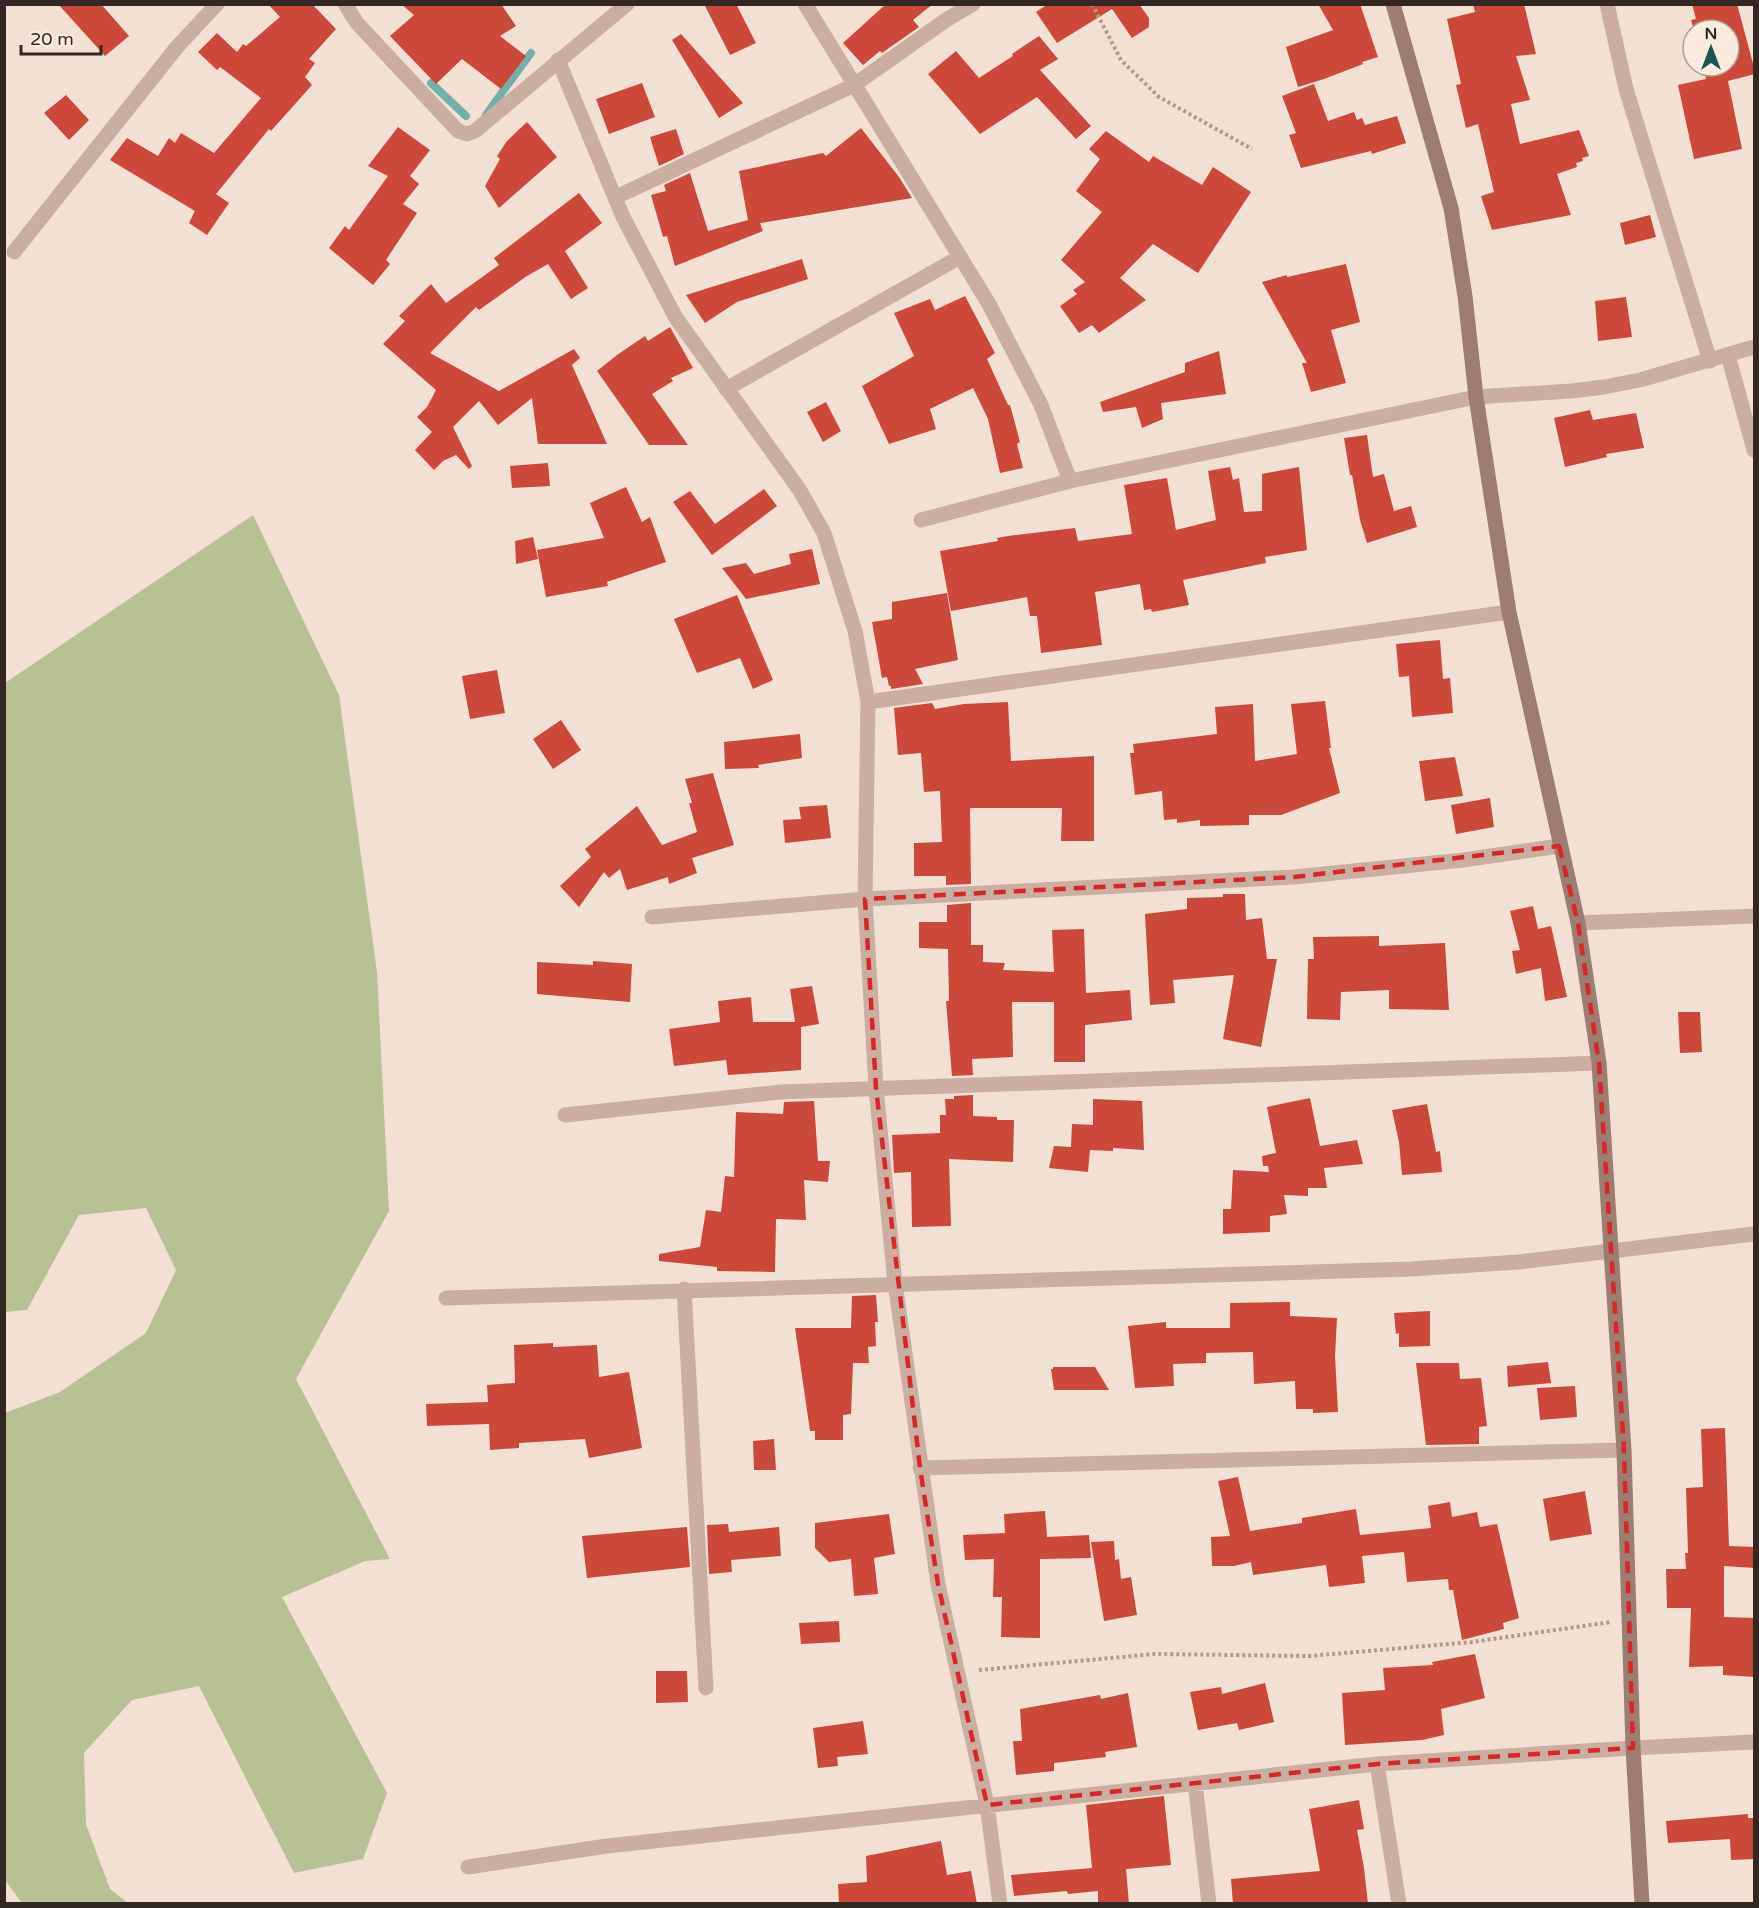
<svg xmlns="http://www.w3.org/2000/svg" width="1759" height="1908" font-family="'Varela Round',sans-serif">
  <rect width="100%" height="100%" fill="#f2e0d5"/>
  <path fill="#b8c195" d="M 253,515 L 339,695 L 377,972 L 389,1211 L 296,1379 L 390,1559 L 365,1561 L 282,1597 L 387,1793 L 363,1859 L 294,1873 L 199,1686 L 132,1700 L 84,1753 L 86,1824 L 110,1889 L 128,1903 L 22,1903 L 4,1879 L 5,1413 L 60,1392 L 146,1333 L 176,1270 L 146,1208 L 79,1215 L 27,1310 L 5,1312 L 5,683 Z"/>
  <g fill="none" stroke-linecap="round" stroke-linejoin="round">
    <path stroke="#73b0aa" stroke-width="8" d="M 431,83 L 466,116
      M 503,91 L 531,53
      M 486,115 L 503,91"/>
  </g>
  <path fill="#cc4838" d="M 58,4 L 101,4 L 129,36 L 105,56 Z
    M 268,4 L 312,4 L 336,29 L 309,59 L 315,63 L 305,77 L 312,85 L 271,131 L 269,129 L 216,194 L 229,203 L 207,235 L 189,223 L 195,211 L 110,160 L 127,138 L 158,156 L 169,138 L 175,143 L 181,133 L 214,153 L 261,98 L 220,67 L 217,70 L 198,52 L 217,33 L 237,52 L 243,44 L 246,46 L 280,17 Z
    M 401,4 L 501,4 L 516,26 L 500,36 L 526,56 L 501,89 L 462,59 L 436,84 L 390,36 L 414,15 Z
    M 704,4 L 736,4 L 756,43 L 730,55 Z
    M 886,4 L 933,4 L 913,20 L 919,27 L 882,53 L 880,51 L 863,65 L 843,43 Z
    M 1048,4 L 1139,4 L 1149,18 L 1149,27 L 1132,38 L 1112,9 L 1057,43 L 1036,12 Z
    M 1318,4 L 1360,4 L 1378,57 L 1362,62 L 1363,64 L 1324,79 L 1298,87 L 1286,47 L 1333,30 Z
    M 1473,4 L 1524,4 L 1536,54 L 1516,56 L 1530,100 L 1511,104 L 1520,144 L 1579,130 L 1589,156 L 1582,158 L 1583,161 L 1576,163 L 1577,167 L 1557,174 L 1571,215 L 1492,230 L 1481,196 L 1494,192 L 1478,124 L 1466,128 L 1456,85 L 1461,84 L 1447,19 L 1475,12 Z
    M 1692,4 L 1737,4 L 1755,71 L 1755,74 L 1728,81 L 1742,149 L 1694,159 L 1678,85 L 1706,79 L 1703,66 L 1729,66 L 1729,30 L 1694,30 L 1691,20 L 1696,19 Z
    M 681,34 L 743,103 L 719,118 L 672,40 Z
    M 1039,36 L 1058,59 L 1040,70 L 1091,126 L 1076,139 L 1037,97 L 980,134 L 928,74 L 956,51 L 979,78 L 1013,56 L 1012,54 Z
    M 642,83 L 655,117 L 609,134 L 596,99 Z
    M 1314,84 L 1328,121 L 1354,112 L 1357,120 L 1362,118 L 1365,125 L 1397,116 L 1406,143 L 1372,154 L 1371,151 L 1301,168 L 1289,135 L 1296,133 L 1282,96 Z
    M 66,95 L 89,120 L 69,140 L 44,113 Z
    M 527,122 L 557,157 L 499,208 L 485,186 L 500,159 L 497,156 L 507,141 Z
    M 398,127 L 430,150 L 410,176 L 419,184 L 403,204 L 417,213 L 386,260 L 390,264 L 373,285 L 329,248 L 345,226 L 349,230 L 388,176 L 368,166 Z
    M 861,128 L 899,177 L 912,198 L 760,223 L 763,231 L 675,266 L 667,236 L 663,237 L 651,195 L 666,191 L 664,185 L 690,173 L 708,231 L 748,220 L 739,171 L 823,153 L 826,156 Z
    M 676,129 L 684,154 L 659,166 L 650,137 Z
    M 1106,131 L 1149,162 L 1153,156 L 1202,185 L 1213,167 L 1251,192 L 1198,273 L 1153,244 L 1120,278 L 1146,300 L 1099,333 L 1092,325 L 1079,333 L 1060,306 L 1077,294 L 1073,290 L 1085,282 L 1061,260 L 1102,212 L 1076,191 L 1100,159 L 1089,149 Z
    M 579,193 L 602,223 L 565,251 L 588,288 L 571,299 L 548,264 L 527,276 L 479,310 L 476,307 L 430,353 L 499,391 L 574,349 L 580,358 L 572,365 L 607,444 L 538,444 L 532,398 L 498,425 L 479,401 L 453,427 L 472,466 L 469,469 L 456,455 L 443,461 L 434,470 L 415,450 L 432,432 L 417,417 L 427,407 L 436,390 L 383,344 L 405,321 L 399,316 L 431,284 L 446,303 L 499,265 L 494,258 Z
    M 1650,215 L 1656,237 L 1625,245 L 1620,223 Z
    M 802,259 L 808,279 L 737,302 L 705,323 L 686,295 Z
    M 1346,264 L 1360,322 L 1331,330 L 1346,383 L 1311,392 L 1302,363 L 1307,363 L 1262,282 L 1287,275 L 1287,277 Z
    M 965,296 L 995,353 L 987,359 L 1008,405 L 1010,405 L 1020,442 L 1017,444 L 1023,468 L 1000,473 L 988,419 L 973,388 L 930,409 L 936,429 L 889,444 L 862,386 L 914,356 L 894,313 L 930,299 L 935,310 Z
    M 1626,297 L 1632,337 L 1598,341 L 1595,301 Z
    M 670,327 L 693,368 L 671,378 L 673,381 L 652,394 L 688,445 L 649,445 L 597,371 L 617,355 L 645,336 L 648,341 Z
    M 1219,351 L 1226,394 L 1161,403 L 1163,419 L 1142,428 L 1136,407 L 1103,412 L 1100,402 L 1185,372 L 1185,363 Z
    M 826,402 L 841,431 L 823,442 L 807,412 Z
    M 1590,410 L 1593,420 L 1636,413 L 1644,448 L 1606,454 L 1607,457 L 1565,467 L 1554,418 Z
    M 1367,435 L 1373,477 L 1384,474 L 1394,511 L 1411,506 L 1417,527 L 1367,543 L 1360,520 L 1352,475 L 1350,475 L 1344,438 Z
    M 548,463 L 550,486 L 512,488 L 510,466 Z
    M 1230,467 L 1233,480 L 1239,478 L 1244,512 L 1262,511 L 1262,474 L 1299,467 L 1307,550 L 1265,557 L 1266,563 L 1183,580 L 1189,605 L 1152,612 L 1151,609 L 1144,610 L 1140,584 L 1095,592 L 1102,645 L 1041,653 L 1037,616 L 1030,616 L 1027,597 L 951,611 L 940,551 L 998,541 L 997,538 L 1008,536 L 1075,528 L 1078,541 L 1132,534 L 1124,485 L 1167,478 L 1176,530 L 1216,520 L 1208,471 Z
    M 626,487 L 642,522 L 650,517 L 666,562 L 607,582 L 608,586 L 546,597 L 537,550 L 604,538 L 590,503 Z
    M 764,489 L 777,506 L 712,555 L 673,502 L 690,491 L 715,524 Z
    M 533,537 L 538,559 L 516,564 L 515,541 Z
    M 812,549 L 820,584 L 746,599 L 722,568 L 746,563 L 754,574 L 791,564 L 789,554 Z
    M 947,593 L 958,660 L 915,669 L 923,684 L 891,689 L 891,686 L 889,686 L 887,677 L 882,678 L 872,622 L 892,619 L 892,602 Z
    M 737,595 L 773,680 L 753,689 L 740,658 L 697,673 L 674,619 Z
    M 1440,640 L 1443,679 L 1450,678 L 1453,713 L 1412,717 L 1409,676 L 1399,677 L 1396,644 Z
    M 497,670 L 505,713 L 470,719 L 462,676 Z
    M 1325,701 L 1331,748 L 1329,748 L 1340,793 L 1281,815 L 1249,815 L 1249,825 L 1200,826 L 1200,820 L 1177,823 L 1177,819 L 1164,820 L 1162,791 L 1135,795 L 1130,753 L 1134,753 L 1133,744 L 1217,734 L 1215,707 L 1253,704 L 1255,761 L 1297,754 L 1291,704 Z
    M 1008,702 L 1011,761 L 1094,756 L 1094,841 L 1061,841 L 1062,808 L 970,808 L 971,884 L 946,885 L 946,876 L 914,876 L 914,843 L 942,842 L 940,791 L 924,792 L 921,753 L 898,755 L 894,708 L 932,703 L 935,709 L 964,704 Z
    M 561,720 L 581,750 L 553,769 L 533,739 Z
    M 800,734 L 802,758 L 758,765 L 759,768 L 725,769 L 724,742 Z
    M 1455,757 L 1463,796 L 1425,801 L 1419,761 Z
    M 713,773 L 734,845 L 692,858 L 697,873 L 669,884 L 668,877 L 627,890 L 620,869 L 609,878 L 604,872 L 579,907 L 560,886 L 591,857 L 585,849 L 637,806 L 662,845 L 697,832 L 689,803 L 692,803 L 685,779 Z
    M 1490,798 L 1494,827 L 1456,834 L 1451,805 Z
    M 827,805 L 831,838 L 785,843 L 783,820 L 801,819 L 799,807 Z
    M 1223,894 L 1245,894 L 1246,920 L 1262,918 L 1267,959 L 1277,959 L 1261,1047 L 1223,1039 L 1234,975 L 1173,980 L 1175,1003 L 1150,1005 L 1145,914 L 1187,909 L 1187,898 L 1223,897 Z
    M 971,903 L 971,945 L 983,945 L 983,962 L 1005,963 L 1003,970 L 1054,972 L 1052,930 L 1084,929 L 1086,993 L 1130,990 L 1132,1020 L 1085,1025 L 1085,1062 L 1054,1062 L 1054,1002 L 1012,1002 L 1013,1057 L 972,1059 L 973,1075 L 952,1076 L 946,1001 L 949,1001 L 948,949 L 919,948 L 919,922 L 947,922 L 947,905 Z
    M 1533,906 L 1538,929 L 1551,926 L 1567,997 L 1545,1001 L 1541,968 L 1516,974 L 1512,951 L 1520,950 L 1510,911 Z
    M 1379,936 L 1379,946 L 1445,943 L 1449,1010 L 1389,1009 L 1389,990 L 1341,992 L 1340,1020 L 1307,1019 L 1308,959 L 1314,959 L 1313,937 Z
    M 593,961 L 632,964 L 630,1002 L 537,994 L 537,962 L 593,965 Z
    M 812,986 L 819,1024 L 801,1027 L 801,1070 L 728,1075 L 726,1060 L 674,1066 L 669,1029 L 720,1022 L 718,1001 L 751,997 L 753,1022 L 795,1022 L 790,989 Z
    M 1678,1012 L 1700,1012 L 1702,1052 L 1680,1053 Z
    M 973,1095 L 973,1116 L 997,1117 L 997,1120 L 1014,1120 L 1013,1162 L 949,1159 L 951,1226 L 912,1227 L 911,1172 L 894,1173 L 892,1135 L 940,1133 L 940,1115 L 946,1115 L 945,1099 L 954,1099 L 954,1096 Z
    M 1310,1098 L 1320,1146 L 1357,1140 L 1363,1164 L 1324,1168 L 1327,1188 L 1308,1188 L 1308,1196 L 1284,1195 L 1287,1214 L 1270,1216 L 1270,1232 L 1223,1234 L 1223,1209 L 1231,1209 L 1233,1170 L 1269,1172 L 1268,1166 L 1263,1166 L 1262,1156 L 1276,1153 L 1267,1107 Z
    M 1093,1099 L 1142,1101 L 1144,1150 L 1113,1148 L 1113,1151 L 1090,1150 L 1088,1172 L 1049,1168 L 1054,1146 L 1071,1147 L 1072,1124 L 1093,1125 Z
    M 814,1101 L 818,1161 L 830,1161 L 828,1182 L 804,1180 L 806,1220 L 776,1219 L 775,1272 L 717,1271 L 717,1267 L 659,1261 L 659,1254 L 700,1247 L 706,1210 L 721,1212 L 725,1176 L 734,1177 L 736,1112 L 783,1114 L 784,1102 Z
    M 1427,1104 L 1436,1152 L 1440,1151 L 1442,1172 L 1402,1175 L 1399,1142 L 1392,1110 Z
    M 876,1295 L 878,1322 L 875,1322 L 876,1346 L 868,1347 L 869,1363 L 853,1363 L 851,1414 L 843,1415 L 843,1440 L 815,1440 L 815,1431 L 810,1431 L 795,1328 L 851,1328 L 852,1296 Z
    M 1290,1302 L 1290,1316 L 1337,1318 L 1335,1356 L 1338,1412 L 1313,1413 L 1313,1409 L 1296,1409 L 1295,1381 L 1254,1384 L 1253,1352 L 1206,1353 L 1206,1363 L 1173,1364 L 1174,1386 L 1135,1388 L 1128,1326 L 1166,1322 L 1166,1328 L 1230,1328 L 1230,1303 Z
    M 1430,1311 L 1430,1346 L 1399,1347 L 1399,1333 L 1396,1334 L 1394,1313 Z
    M 553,1343 L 553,1347 L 597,1345 L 599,1377 L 629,1372 L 642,1448 L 589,1458 L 585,1439 L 519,1443 L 519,1448 L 490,1450 L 489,1424 L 427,1426 L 426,1404 L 488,1402 L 487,1385 L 515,1383 L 514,1345 Z
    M 1548,1362 L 1551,1383 L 1508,1387 L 1507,1366 Z
    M 1416,1363 L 1459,1363 L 1460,1379 L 1481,1378 L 1487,1426 L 1479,1427 L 1479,1444 L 1426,1445 Z
    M 1053,1367 L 1095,1367 L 1109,1390 L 1054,1390 L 1051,1369 L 1053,1369 Z
    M 1575,1386 L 1577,1417 L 1540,1420 L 1537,1388 Z
    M 1725,1428 L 1729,1546 L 1755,1547 L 1755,1568 L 1724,1566 L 1724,1617 L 1755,1618 L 1755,1677 L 1723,1675 L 1723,1666 L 1689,1667 L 1691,1608 L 1667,1608 L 1666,1569 L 1686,1569 L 1685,1553 L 1688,1553 L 1686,1488 L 1703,1487 L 1701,1429 Z
    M 774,1439 L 776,1470 L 754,1470 L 753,1441 Z
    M 1238,1477 L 1250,1531 L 1302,1523 L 1302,1518 L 1356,1509 L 1360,1535 L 1431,1528 L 1428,1506 L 1450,1502 L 1452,1517 L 1477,1512 L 1480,1527 L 1497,1524 L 1519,1618 L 1503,1623 L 1504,1629 L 1462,1640 L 1453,1590 L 1449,1590 L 1448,1579 L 1407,1582 L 1404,1552 L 1362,1556 L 1365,1583 L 1329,1587 L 1326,1565 L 1253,1575 L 1251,1562 L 1234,1566 L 1212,1566 L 1211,1537 L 1230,1536 L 1218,1481 Z
    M 1585,1491 L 1592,1534 L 1550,1541 L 1543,1499 Z
    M 1045,1511 L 1047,1537 L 1089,1535 L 1091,1558 L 1040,1559 L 1040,1638 L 1001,1637 L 1002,1597 L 993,1597 L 994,1559 L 965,1560 L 963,1535 L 1005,1533 L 1004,1514 Z
    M 889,1514 L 895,1554 L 874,1558 L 878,1594 L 854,1596 L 851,1559 L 829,1562 L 815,1548 L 815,1523 Z
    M 728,1524 L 729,1532 L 779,1527 L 781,1556 L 731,1560 L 732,1572 L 709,1574 L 707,1525 Z
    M 687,1527 L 690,1567 L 587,1578 L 582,1536 Z
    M 1114,1541 L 1115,1560 L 1119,1559 L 1121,1579 L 1131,1577 L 1137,1615 L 1104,1621 L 1091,1542 Z
    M 839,1621 L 840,1642 L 801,1644 L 799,1623 Z
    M 1475,1654 L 1485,1698 L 1441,1709 L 1444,1735 L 1422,1740 L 1345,1745 L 1342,1693 L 1385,1690 L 1383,1668 L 1433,1665 L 1432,1662 Z
    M 656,1671 L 687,1671 L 688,1702 L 656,1703 Z
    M 1265,1683 L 1274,1722 L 1239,1730 L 1237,1723 L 1198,1730 L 1190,1692 L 1221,1687 L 1222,1694 Z
    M 1128,1693 L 1137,1747 L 1105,1752 L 1106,1757 L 1054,1763 L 1054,1771 L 1016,1775 L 1013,1741 L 1022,1741 L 1020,1709 L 1100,1695 L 1101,1699 Z
    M 863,1721 L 868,1754 L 837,1757 L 838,1766 L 818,1768 L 813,1728 Z
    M 1164,1796 L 1171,1865 L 1126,1869 L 1129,1904 L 1098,1904 L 1098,1891 L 1068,1894 L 1067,1891 L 1014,1896 L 1011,1875 L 1092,1868 L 1086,1805 Z
    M 1359,1800 L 1364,1829 L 1357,1830 L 1364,1868 L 1368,1904 L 1233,1904 L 1231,1879 L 1320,1871 L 1309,1809 Z
    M 1748,1814 L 1748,1818 L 1755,1818 L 1755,1859 L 1731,1860 L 1730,1839 L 1668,1843 L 1666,1821 Z
    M 941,1841 L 947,1875 L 971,1871 L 977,1904 L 839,1904 L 838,1884 L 867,1882 L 866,1856 Z"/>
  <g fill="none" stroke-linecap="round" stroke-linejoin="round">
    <path stroke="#b5988b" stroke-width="4" stroke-dasharray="3 3" stroke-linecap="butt" d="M 1092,4 L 1121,60 L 1159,97 L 1252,149
      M 979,1670 L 1155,1654 L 1310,1656 L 1472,1642 L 1611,1622"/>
    <path stroke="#caaea1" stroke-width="15" d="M 345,4 L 357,23 L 458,131 L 467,134 L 475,131 L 627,4
      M 805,4 L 989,304 L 1041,405 L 1070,481
      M 1607,4 L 1626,89 L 1710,361
      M 558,60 L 623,217 L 676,318 L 799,489 L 824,533 L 855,631 L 868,702 L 865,899 L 876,1088 L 895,1283 L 938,1584 L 987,1805 L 1000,1904
      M 616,197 L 854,85 L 946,20 L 973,4
      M 14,252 L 177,47 L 217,4
      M 1728,355 L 1754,450
      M 726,389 L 960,257
      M 921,520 L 1070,481 L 1476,397 L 1571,391 L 1604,387 L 1640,380 L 1754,347
      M 868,702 L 1509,612
      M 652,917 L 865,899 L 1294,877 L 1463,860 L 1559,846
      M 1578,923 L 1754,916
      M 565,1115 L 780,1092 L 1599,1063
      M 684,1289 L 706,1688
      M 446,1298 L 1411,1269 L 1519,1262 L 1754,1234
      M 920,1468 L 1624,1450
      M 1377,1764 L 1399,1904
      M 1195,1783 L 1209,1904
      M 468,1867 L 607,1846 L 1377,1764 L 1633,1748 L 1754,1742"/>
    <path stroke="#9d7c72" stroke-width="15" d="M 1393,4 L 1451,208 L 1465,296 L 1476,397 L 1509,612 L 1578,923 L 1599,1063 L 1624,1450 L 1633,1748 L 1642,1904"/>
  </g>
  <path fill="none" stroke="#d62828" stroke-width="4.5" stroke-dasharray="12 8" stroke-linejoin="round" d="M 1559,846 L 1578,923 L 1599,1063 L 1624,1450 L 1633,1748 L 1377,1764 L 987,1805 L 938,1584 L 920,1468 L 876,1088 L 865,899 L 1294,877 Z"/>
  <rect width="1759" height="1908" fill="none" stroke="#332724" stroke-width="12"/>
  <g transform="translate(1711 48)"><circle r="28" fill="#faebe1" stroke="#aa9d95" stroke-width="1.5"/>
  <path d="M0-4.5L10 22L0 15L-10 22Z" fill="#185652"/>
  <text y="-9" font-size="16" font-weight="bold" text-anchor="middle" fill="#332724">N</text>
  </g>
  <path d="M21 45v9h80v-9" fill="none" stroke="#332724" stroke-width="3"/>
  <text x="30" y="45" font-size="18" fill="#332724" stroke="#faebe1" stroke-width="4.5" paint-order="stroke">20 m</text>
</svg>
